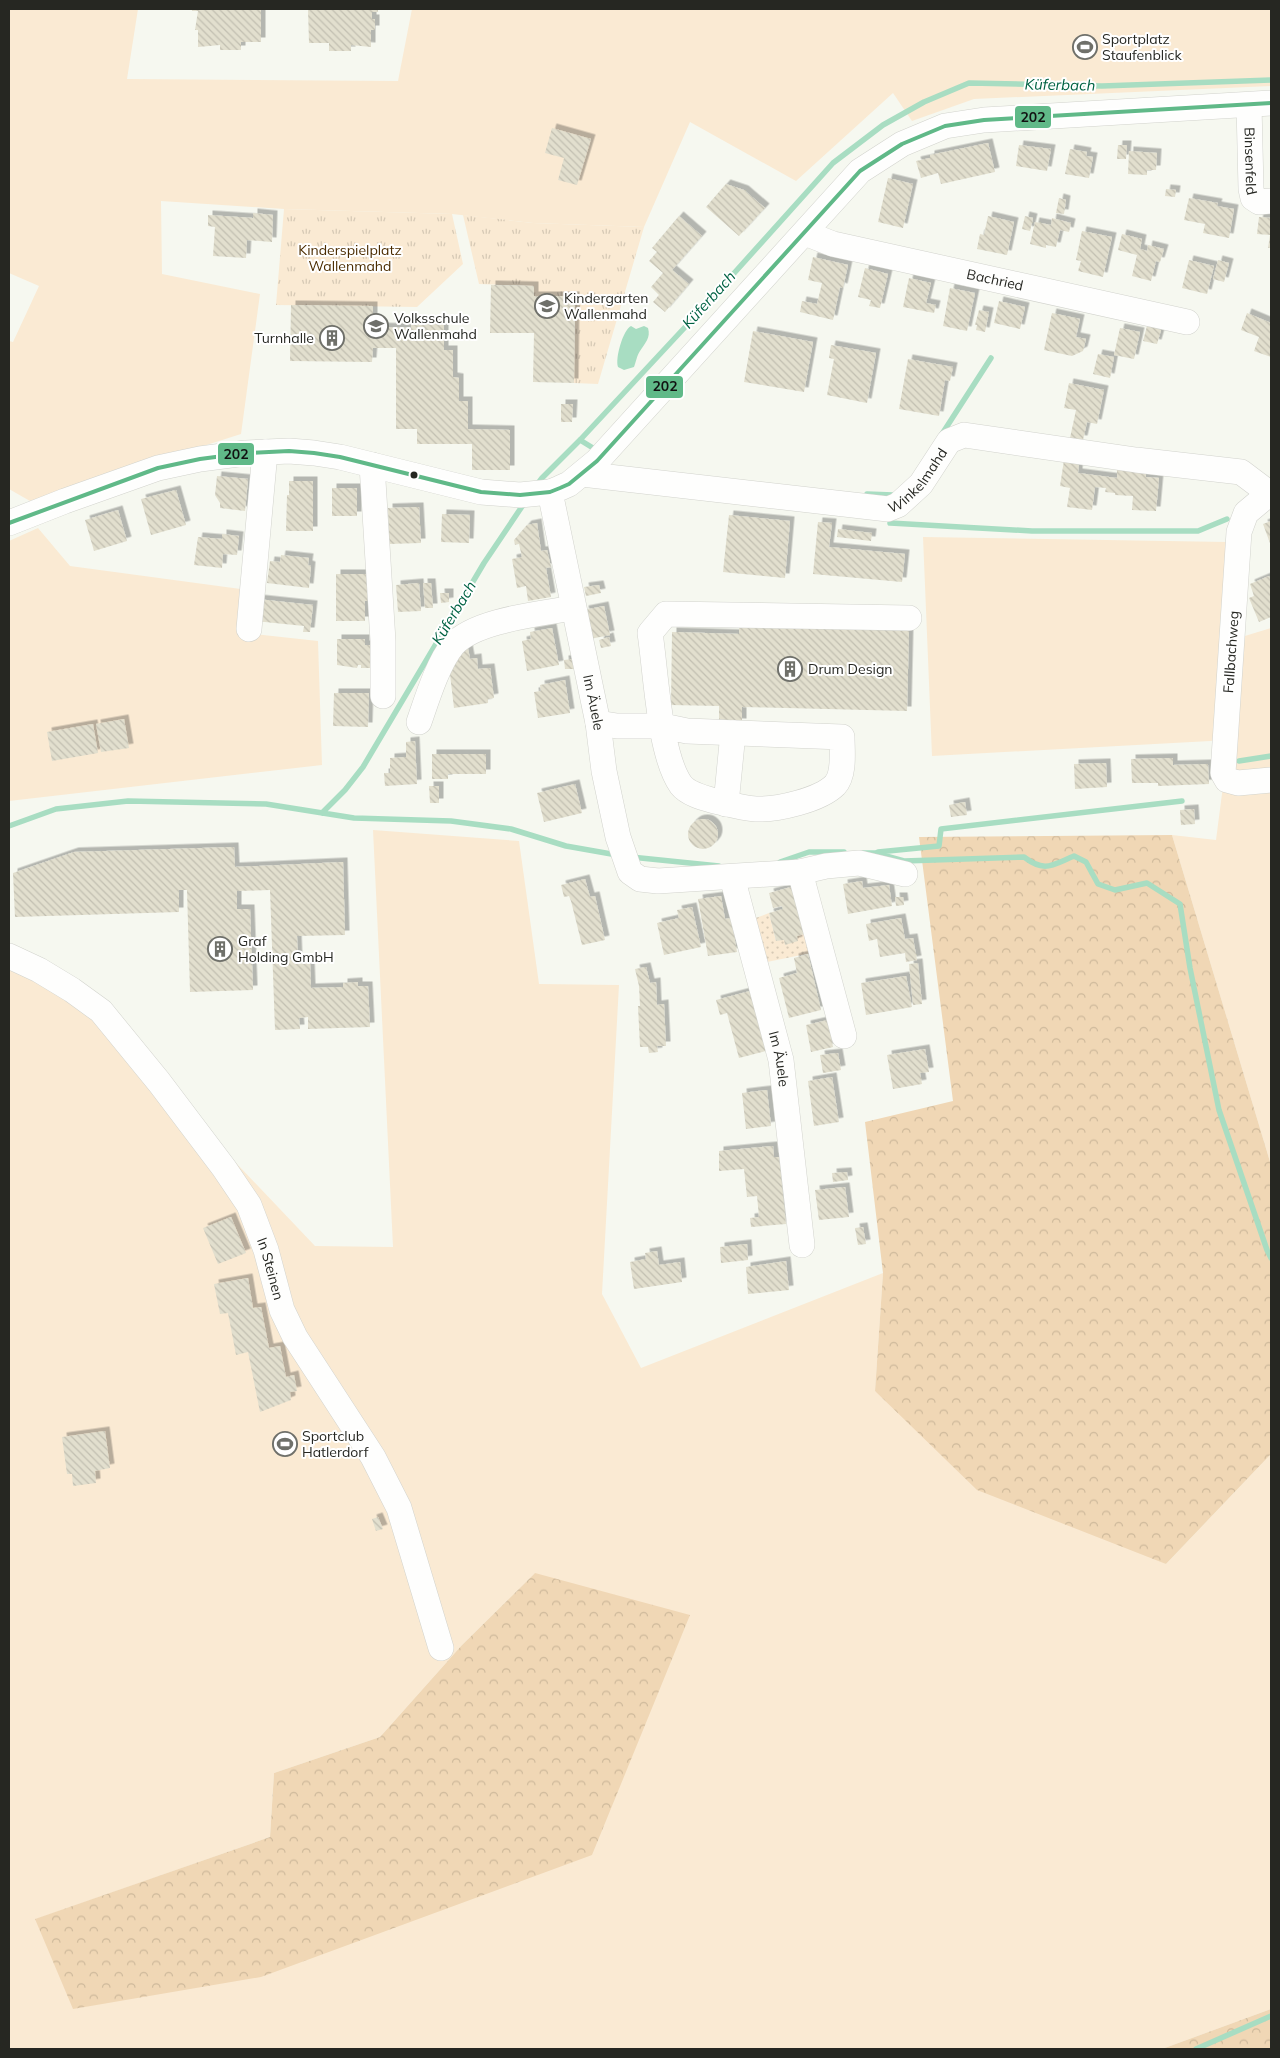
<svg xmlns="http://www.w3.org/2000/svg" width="1280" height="2058" font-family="Mulish,sans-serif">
  <defs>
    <pattern id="forest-crowns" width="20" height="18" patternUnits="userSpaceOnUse" patternTransform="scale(1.25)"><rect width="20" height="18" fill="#f0d7b5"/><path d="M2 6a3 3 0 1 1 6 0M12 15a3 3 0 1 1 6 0" fill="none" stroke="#ceb99b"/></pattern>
    <pattern id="park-tufts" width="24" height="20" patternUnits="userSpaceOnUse" patternTransform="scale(1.25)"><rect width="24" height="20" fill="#faead3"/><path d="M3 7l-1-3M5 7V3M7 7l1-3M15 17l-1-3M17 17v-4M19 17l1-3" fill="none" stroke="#d6c9b5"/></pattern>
    <pattern id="garden-dots" width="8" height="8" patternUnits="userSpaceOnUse" patternTransform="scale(1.25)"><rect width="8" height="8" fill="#faead3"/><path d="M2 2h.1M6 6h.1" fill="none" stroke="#d6c9b5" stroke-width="1.8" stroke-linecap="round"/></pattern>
    <pattern id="building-back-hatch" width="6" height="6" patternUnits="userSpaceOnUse" patternTransform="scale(1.25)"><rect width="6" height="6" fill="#e2dfce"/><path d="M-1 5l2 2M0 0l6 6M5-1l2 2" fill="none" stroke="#c2bfb1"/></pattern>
    <filter id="shadow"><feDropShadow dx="4.5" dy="-4.5" stdDeviation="0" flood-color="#0004"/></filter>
  </defs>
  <rect width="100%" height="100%" fill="#f6f8f0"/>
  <path fill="#faead3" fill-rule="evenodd" d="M 9,9 L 138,9 L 127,79 L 398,81 L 412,9 L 1271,9 L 1271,86 L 974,99 L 912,121 L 893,93 L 796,181 L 690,122 L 644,227 L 533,223 L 452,214 L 284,209 L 161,201 L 162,274 L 260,294 L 241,434 L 30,501 L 9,489 L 9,341 L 13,342 L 39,286 L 9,273 Z
    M 38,528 L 70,566 L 248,590 L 244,633 L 318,641 L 322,765 L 9,801 L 9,541 Z
    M 923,537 L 1227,542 L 1222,643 L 1271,628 L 1271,1165 L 1172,835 L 1216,840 L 1229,740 L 932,756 Z
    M 373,830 L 519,841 L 539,984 L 619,985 L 602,1294 L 641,1368 L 883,1273 L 875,1391 L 1166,1564 L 1271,1454 L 1271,2009 L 1162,2049 L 9,2049 L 9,962 L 85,1004 L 315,1246 L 393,1247 ZM 535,1573 L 261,1977 L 36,1919 L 270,1837 L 274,1773 L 380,1737 L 462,1645 Z"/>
  <path fill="url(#forest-crowns)" d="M 1172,835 L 1271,1165 L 1271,1454 L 1166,1564 L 977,1490 L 875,1391 L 883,1273 L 865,1122 L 953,1101 L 919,837 Z
    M 535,1573 L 690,1615 L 592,1855 L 261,1977 L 73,2009 L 35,1919 L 270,1837 L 274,1773 L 380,1737 L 462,1645 Z
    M 1271,2009 L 1271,2049 L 1162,2049 Z"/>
  <path fill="url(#park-tufts)" d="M 284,209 L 452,214 L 463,264 L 417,307 L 276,305 Z
    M 463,215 L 533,223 L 644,227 L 598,384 L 574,383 L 575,297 L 534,296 L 534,286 L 479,284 Z"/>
  <path fill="url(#garden-dots)" d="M 793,878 L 816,952 L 767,962 L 753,919 L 769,913 L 776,941 L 803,934 L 790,882 Z"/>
  <path fill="#a8ddc2" d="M 631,326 L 636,329 L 644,326 L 648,328 C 651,338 645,343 640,351 C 637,355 636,362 634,367 L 624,370 L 618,367 C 615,358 623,330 631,326 Z"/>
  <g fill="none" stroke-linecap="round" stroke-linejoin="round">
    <path stroke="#a8ddc2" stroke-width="5.5" d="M 942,434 L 991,358
      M 580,440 L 593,448
      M 536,486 L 542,478 L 580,440 L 701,310 L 833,163 L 883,125 L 924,102 L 969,83 L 1102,86 L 1271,80
      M 867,494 L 893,495
      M 890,523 L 1032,531 L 1198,531 L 1227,519
      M 1239,761 L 1271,756
      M 322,813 L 345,790 L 363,767 L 484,563 L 525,502
      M 9,826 L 56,809 L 128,801 L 266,804 L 354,818 L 451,821 L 511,829 L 566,846 L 617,855
      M 878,852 L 939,846 L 941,829 L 1182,801
      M 863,853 L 875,853 L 904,861 L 1024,857 C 1045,873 1052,865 1074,856 L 1086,862 L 1098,884 L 1115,890 L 1147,883 L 1180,904 L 1190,968 L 1219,1110 L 1267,1250 L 1271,1258
      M 631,857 L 719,866
      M 780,862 L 809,852 L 844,852
      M 1196,2049 L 1271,2016"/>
  </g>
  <path fill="url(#building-back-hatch)" filter="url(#shadow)" d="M 192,9 L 261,9 L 261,42 L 241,42 L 241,50 L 220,50 L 220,45 L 198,47 L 198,30 L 195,30 L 198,11 L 192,11 Z
    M 308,9 L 378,9 L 378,12 L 372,12 L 372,19 L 375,19 L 375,30 L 371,30 L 371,47 L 351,45 L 351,51 L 329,51 L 329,43 L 309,43 Z
    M 552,128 L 591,139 L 577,185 L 558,180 L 564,158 L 545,153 Z
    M 988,143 L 995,172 L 941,184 L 938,173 L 921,178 L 916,161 L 930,158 L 930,155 Z
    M 1019,145 L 1051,149 L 1047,171 L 1016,166 Z
    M 1118,145 L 1127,145 L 1126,159 L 1117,159 Z
    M 1070,149 L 1087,152 L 1086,156 L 1093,157 L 1089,178 L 1065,174 Z
    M 1129,151 L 1157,153 L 1156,170 L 1147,170 L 1147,175 L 1128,174 Z
    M 888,178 L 913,184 L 903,228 L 878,222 Z
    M 726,184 L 744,190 L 765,208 L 739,236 L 706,207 Z
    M 1166,189 L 1176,190 L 1175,197 L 1165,196 Z
    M 1059,198 L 1066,200 L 1064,214 L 1056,213 Z
    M 1189,198 L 1218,203 L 1217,206 L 1234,209 L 1229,238 L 1203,233 L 1205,224 L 1184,220 Z
    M 253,213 L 273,215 L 272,242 L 247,240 L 246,258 L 213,256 L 215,227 L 208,226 L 208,215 L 253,218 Z
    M 679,216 L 702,236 L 672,270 L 689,284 L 665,312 L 653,302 L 659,295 L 651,287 L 663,273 L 649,261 L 657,252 L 652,248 Z
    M 988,216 L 1014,222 L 1007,255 L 977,249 L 980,234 L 984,235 Z
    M 1025,216 L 1033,218 L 1030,231 L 1022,229 Z
    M 1259,217 L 1271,218 L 1271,248 L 1268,248 L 1270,235 L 1257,234 Z
    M 1052,218 L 1071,223 L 1069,232 L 1060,230 L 1056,247 L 1046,245 L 1046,248 L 1030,244 L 1035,222 L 1051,225 Z
    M 1082,231 L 1112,237 L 1103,277 L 1078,271 L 1081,261 L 1076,260 Z
    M 1122,234 L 1142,239 L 1140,249 L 1147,251 L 1148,245 L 1164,249 L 1160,262 L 1156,261 L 1151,281 L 1132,276 L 1137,255 L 1118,250 Z
    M 813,257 L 848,265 L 843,288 L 840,287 L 833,320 L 800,312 L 802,301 L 817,304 L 822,283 L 808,280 Z
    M 1189,260 L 1214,266 L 1207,294 L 1182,288 Z
    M 1218,260 L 1229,263 L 1224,282 L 1213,279 Z
    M 865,268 L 888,274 L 880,308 L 869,306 L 871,300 L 858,297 Z
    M 909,278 L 931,283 L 926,303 L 936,305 L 934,313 L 903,307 Z
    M 491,285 L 534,286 L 534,296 L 575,296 L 574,383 L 533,382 L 534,333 L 490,333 Z
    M 950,288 L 975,293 L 967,331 L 943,326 Z
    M 999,301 L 1025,307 L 1020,329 L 994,323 Z
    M 291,305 L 373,306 L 373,327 L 411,328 L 411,323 L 444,323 L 444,350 L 453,350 L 453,377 L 459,378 L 459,401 L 468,401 L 468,429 L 510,430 L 510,470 L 472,470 L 472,444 L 417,444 L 417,429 L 396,429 L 396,348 L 373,348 L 372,362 L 290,361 Z
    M 979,310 L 989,312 L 985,332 L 976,330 L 977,325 L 975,325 Z
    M 1052,313 L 1080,319 L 1076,337 L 1086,339 L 1083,351 L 1072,356 L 1044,350 Z
    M 1247,313 L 1271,323 L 1271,357 L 1254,351 L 1259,337 L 1241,330 Z
    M 1147,326 L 1161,330 L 1157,344 L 1143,341 Z
    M 1120,328 L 1140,332 L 1134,359 L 1114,355 Z
    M 753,331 L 813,342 L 804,392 L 744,382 Z
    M 831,345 L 876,353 L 867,403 L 827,395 L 834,359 L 829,358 Z
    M 1098,354 L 1114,357 L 1110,378 L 1093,374 Z
    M 908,359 L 953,367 L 950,381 L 945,380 L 939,416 L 899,409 Z
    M 1069,383 L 1104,390 L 1097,424 L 1087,422 L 1083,440 L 1070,438 L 1076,410 L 1064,408 Z
    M 561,404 L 573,404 L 572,422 L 561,422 Z
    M 1064,460 L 1079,463 L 1078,473 L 1117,478 L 1117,469 L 1146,472 L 1146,477 L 1159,478 L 1156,511 L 1132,510 L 1133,496 L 1115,495 L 1115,493 L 1105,492 L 1106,488 L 1095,487 L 1092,510 L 1067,507 L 1070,488 L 1060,486 Z
    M 217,476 L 248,479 L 245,511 L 220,508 L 220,503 L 215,495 Z
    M 289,481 L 313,481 L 313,531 L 286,531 L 287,495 L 289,495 Z
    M 332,488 L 357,488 L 357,516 L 332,516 Z
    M 176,490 L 186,525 L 151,535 L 141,499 Z
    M 419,507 L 421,543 L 389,544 L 388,508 Z
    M 118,510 L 127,541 L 94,551 L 85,520 Z
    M 442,514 L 470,515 L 469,543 L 441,542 Z
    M 729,515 L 790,521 L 785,578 L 723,572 Z
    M 1271,521 L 1271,546 L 1263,524 Z
    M 818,522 L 832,523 L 829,547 L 905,554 L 902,582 L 813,574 Z
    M 537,523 L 541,551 L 547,550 L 551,567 L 546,568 L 551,597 L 528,601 L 526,586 L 517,588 L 512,559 L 522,557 L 519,544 L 515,545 L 514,540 L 527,525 Z
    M 838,529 L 872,533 L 871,541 L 837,537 Z
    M 222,534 L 239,536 L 237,555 L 223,554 L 222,568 L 194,565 L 198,537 L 222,539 Z
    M 281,555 L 309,558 L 308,565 L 311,566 L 309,588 L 267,583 L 270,561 L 280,562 Z
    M 336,574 L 370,574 L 370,601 L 365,601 L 365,621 L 336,621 Z
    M 1269,576 L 1271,581 L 1271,617 L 1259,622 L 1249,598 L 1254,596 L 1250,584 Z
    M 419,583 L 421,611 L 398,612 L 396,585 Z
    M 423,583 L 431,583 L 433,608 L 425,608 Z
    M 599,585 L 601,593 L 586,596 L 584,587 Z
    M 440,593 L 449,593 L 449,602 L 441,603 Z
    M 257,599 L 313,605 L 310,632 L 303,632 L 304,626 L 255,621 Z
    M 604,606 L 610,635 L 590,639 L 584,610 Z
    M 739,624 L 909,628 L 907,711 L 742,707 L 742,723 L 719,722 L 719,706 L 671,705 L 672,632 L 739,634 Z
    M 552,628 L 559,665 L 527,671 L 522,641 L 531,639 L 530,632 Z
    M 609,637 L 611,646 L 601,648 L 599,640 Z
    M 337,639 L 365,639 L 365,645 L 377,645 L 377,668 L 361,668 L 361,665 L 358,665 L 357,668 L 337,665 Z
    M 468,648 L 470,659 L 477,658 L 478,669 L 490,668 L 494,698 L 488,699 L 488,703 L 454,708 L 449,666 L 460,649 Z
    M 573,659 L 574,669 L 565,669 L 564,660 Z
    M 565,680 L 570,713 L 538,718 L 534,692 L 541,691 L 540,685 Z
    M 334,693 L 369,693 L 368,727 L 333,726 Z
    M 124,719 L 129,748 L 101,752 L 96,724 Z
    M 93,724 L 98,753 L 52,761 L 47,732 Z
    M 415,741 L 417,784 L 385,786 L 384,773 L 390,773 L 390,758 L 406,757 L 406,742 Z
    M 432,754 L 486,754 L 486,774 L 448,774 L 448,779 L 432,779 Z
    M 1173,758 L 1173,765 L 1208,764 L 1209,784 L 1158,786 L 1158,783 L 1132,783 L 1131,759 Z
    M 1106,763 L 1107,787 L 1075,789 L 1074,764 Z
    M 575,784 L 582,813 L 544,822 L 537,793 Z
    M 429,786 L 439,786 L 439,803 L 430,803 Z
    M 965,802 L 967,815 L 951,817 L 949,805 Z
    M 1194,809 L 1195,824 L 1181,825 L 1180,810 Z
    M688 834a15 15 0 1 1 30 0a15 15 0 1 1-30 0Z
    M 234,847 L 235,867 L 343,862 L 345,935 L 297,936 L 298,962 L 310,962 L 311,988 L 343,987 L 343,983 L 358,982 L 358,986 L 368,986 L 370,1027 L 308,1029 L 308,1017 L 299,1018 L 300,1029 L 275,1030 L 270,890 L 237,891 L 237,909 L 250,909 L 253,990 L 190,992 L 187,890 L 179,890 L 179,912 L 15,917 L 13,873 L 74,852 Z
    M 585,879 L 590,897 L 595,896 L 605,940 L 582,945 L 571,901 L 569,896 L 564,897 L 561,885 Z
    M 862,881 L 863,888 L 889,885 L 892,906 L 848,914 L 843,884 Z
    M 791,887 L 804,934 L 797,936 L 798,941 L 785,945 L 784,940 L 776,941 L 769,913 L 783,909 L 782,906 L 773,908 L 769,893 Z
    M 721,896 L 725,919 L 731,918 L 737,952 L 708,956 L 698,899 Z
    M 895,897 L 903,897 L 904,905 L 896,906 Z
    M 692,907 L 701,947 L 664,955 L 657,923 L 679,918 L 677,910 Z
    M 901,918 L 905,939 L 913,938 L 917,960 L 906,962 L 905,953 L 880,957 L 877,939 L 869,941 L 866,924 Z
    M 808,954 L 821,1010 L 789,1018 L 779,978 L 797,973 L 794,958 Z
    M 918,963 L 922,1004 L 913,1005 L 909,964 Z
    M 646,967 L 650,983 L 656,982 L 657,1005 L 664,1004 L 666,1046 L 657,1046 L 658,1052 L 649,1053 L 648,1047 L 640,1047 L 638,1006 L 640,1006 L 639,986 L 635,969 Z
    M 906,976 L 912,1007 L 866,1015 L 861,983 Z
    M 750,991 L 766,1051 L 739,1058 L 727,1013 L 720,1015 L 716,1000 Z
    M 828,1020 L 833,1047 L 811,1052 L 806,1025 Z
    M 925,1049 L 929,1072 L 920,1073 L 922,1084 L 893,1089 L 887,1055 Z
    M 838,1053 L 841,1070 L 823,1073 L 820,1055 Z
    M 832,1077 L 839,1122 L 814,1126 L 808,1081 Z
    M 767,1090 L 771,1126 L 746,1129 L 742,1093 Z
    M 773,1146 L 774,1157 L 779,1157 L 786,1224 L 751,1227 L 750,1218 L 759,1217 L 757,1196 L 747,1197 L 744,1169 L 719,1171 L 719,1151 Z
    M 847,1172 L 848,1180 L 833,1182 L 832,1173 Z
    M 845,1187 L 849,1217 L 819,1220 L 815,1190 Z
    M 231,1217 L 246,1253 L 218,1264 L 203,1228 Z
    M 863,1227 L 866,1244 L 858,1245 L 855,1228 Z
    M 747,1244 L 748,1260 L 721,1263 L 720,1247 Z
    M 657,1251 L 659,1265 L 680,1262 L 682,1282 L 634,1289 L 630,1262 L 646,1259 L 645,1253 Z
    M 786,1261 L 789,1290 L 748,1294 L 746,1267 Z
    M 248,1278 L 253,1308 L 261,1307 L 269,1348 L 280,1346 L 286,1377 L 294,1375 L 297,1391 L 290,1392 L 291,1400 L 260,1412 L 248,1352 L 236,1355 L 228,1313 L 220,1314 L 214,1284 Z
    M 105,1431 L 110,1468 L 95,1471 L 96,1483 L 73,1486 L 72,1474 L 67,1474 L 62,1437 Z
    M 378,1517 L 383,1529 L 376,1531 L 372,1519 Z"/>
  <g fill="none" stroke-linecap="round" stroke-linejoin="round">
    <defs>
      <g id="minor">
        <path id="s1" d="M 1249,105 L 1251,189 L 1253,198 L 1259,202 L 1271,201"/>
        <path id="s2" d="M 805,233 L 833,244 L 1187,322"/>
        <path d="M 372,465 L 383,641 L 383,696"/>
        <path id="s3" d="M 582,474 L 888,509 L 898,505 L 921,484 L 949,441 L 964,435 L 1136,460 L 1241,472 L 1269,493"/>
        <path id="s4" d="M 550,492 L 598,723 L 604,771 L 618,837 L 630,872 L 640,879 L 658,881 L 800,872 L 826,866 L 859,863 L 905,874"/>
        <path d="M 1271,492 L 1246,513 L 1239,532 L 1223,773 L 1227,780 L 1238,783 L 1271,780"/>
        <path d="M 9,523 L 65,501 L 158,468 L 200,459 L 246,453 L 289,451 L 314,453 L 340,457 L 481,492 L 520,495 L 550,492 L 560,488 L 569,484 L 597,461 L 860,171 L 902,144 L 945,126 L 984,120 L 1271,103"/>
        <path d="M 249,629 L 265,452"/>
        <path d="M 419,722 C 427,699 438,663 453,645 C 475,620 540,614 573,608"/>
        <path d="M 598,723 L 617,726 L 663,726 L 687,731 L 842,737 C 842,751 845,774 835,785 C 820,800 777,810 756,809 C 742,808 728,804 715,801 C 704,798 688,794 681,785 C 659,754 656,672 650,633 L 666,614 L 909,618"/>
        <path d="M 726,804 L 733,733"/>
        <path d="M 800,872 L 844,1036"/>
        <path id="s5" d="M 732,877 L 781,1060 L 802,1245"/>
        <path id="s6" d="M 9,956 L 39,970 L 72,990 L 101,1011 L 159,1082 L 224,1168 L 249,1205 L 266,1250 L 282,1310 L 295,1337 L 373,1457 L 399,1508 L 441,1648"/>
      </g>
    </defs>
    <use href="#minor" stroke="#d2d3cd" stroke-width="26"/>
    <use href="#minor" stroke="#fefefd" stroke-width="25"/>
    <defs>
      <path id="bus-1" d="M 9,523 L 158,468 L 200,459 L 246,453 L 289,451 L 314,453 L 340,457 L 481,492 L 520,495 L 550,492 L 560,488 L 569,484 L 597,461 L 860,171 L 902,144 L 945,126 L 984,120 L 1271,103"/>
    </defs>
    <use href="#bus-1" stroke="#fff" stroke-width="8"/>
    <use href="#bus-1" stroke="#60b988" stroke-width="4"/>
  </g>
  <defs>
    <symbol id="stadium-ring" viewBox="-11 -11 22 22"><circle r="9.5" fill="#fff" stroke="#6f706a" stroke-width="1.5"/><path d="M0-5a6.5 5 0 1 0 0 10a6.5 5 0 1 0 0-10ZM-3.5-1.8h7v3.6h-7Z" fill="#6f706a"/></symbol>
    <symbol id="school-ring" viewBox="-11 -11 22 22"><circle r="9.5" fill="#fff" stroke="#6f706a" stroke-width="1.5"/><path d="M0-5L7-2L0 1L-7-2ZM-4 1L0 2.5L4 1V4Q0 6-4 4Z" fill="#6f706a"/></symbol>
    <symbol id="building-ring" viewBox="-11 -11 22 22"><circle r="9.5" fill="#fff" stroke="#6f706a" stroke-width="1.5"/><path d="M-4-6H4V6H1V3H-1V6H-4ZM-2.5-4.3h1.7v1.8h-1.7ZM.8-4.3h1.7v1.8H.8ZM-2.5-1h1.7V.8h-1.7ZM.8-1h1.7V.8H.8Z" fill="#6f706a"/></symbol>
  </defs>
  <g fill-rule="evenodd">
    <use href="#stadium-ring" x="1071" y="33" width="28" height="28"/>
    <use href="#school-ring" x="533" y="292" width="28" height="28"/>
    <use href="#school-ring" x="362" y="312" width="28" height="28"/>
    <use href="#building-ring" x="318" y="324" width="28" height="28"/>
    <use href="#building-ring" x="776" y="655" width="28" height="28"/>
    <use href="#building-ring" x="206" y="935" width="28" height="28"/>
    <use href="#stadium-ring" x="271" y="1430" width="28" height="28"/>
  </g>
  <circle fill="#262722" stroke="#fff" stroke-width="2" cx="414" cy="475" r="4.5"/>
  <g text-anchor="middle" stroke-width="4" stroke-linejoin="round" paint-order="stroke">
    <g font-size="14" fill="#262722" stroke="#fff" text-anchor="start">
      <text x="1102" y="44">Sportplatz<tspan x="1102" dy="16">Staufenblick</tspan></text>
      <text x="564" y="303">Kindergarten<tspan x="564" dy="16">Wallenmahd</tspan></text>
      <text x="394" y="323">Volksschule<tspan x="394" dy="16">Wallenmahd</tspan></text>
      <text x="314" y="343" text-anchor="end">Turnhalle</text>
      <text x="808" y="674">Drum Design</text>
      <text x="238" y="946">Graf<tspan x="238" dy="16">Holding GmbH</tspan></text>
      <text x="302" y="1441">Sportclub<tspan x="302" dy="16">Hatlerdorf</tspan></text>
    </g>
    <g font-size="14" fill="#262722" stroke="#fff">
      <text dy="5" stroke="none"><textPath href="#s1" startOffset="56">Binsenfeld</textPath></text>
      <text dy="5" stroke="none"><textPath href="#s2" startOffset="196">Bachried</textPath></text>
      <text dy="5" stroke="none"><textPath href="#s3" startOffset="350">Winkelmahd</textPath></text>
      <text transform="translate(1231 652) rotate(-86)" y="5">Fallbachweg</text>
      <text dy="5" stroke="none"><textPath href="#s4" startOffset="215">Im Äuele</textPath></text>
      <text dy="5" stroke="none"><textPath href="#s5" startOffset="188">Im Äuele</textPath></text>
      <text dy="5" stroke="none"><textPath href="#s6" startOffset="419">In Steinen</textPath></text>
    </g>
    <g font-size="14" fill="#4b2c00" stroke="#fff">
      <text x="350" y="255">Kinderspielplatz<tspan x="350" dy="16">Wallenmahd</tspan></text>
    </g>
    <g font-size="15" font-style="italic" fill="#006243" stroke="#fff">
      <text transform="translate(1060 85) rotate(1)" y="5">Küferbach</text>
      <text transform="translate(709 300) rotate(-48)" y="5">Küferbach</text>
      <text transform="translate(454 613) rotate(-59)" y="5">Küferbach</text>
    </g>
  </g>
  <g stroke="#fff" stroke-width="2">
    <rect x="1014" y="105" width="38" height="24" rx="5" fill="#60b988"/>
    <rect x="645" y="375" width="39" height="24" rx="5" fill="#60b988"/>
    <rect x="217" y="442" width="38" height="24" rx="5" fill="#60b988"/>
  </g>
  <g font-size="14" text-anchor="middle" font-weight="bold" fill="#111">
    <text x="1033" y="122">202</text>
    <text x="665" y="391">202</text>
    <text x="236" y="459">202</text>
  </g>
  <rect width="1280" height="2058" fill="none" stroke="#262722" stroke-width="20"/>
</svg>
